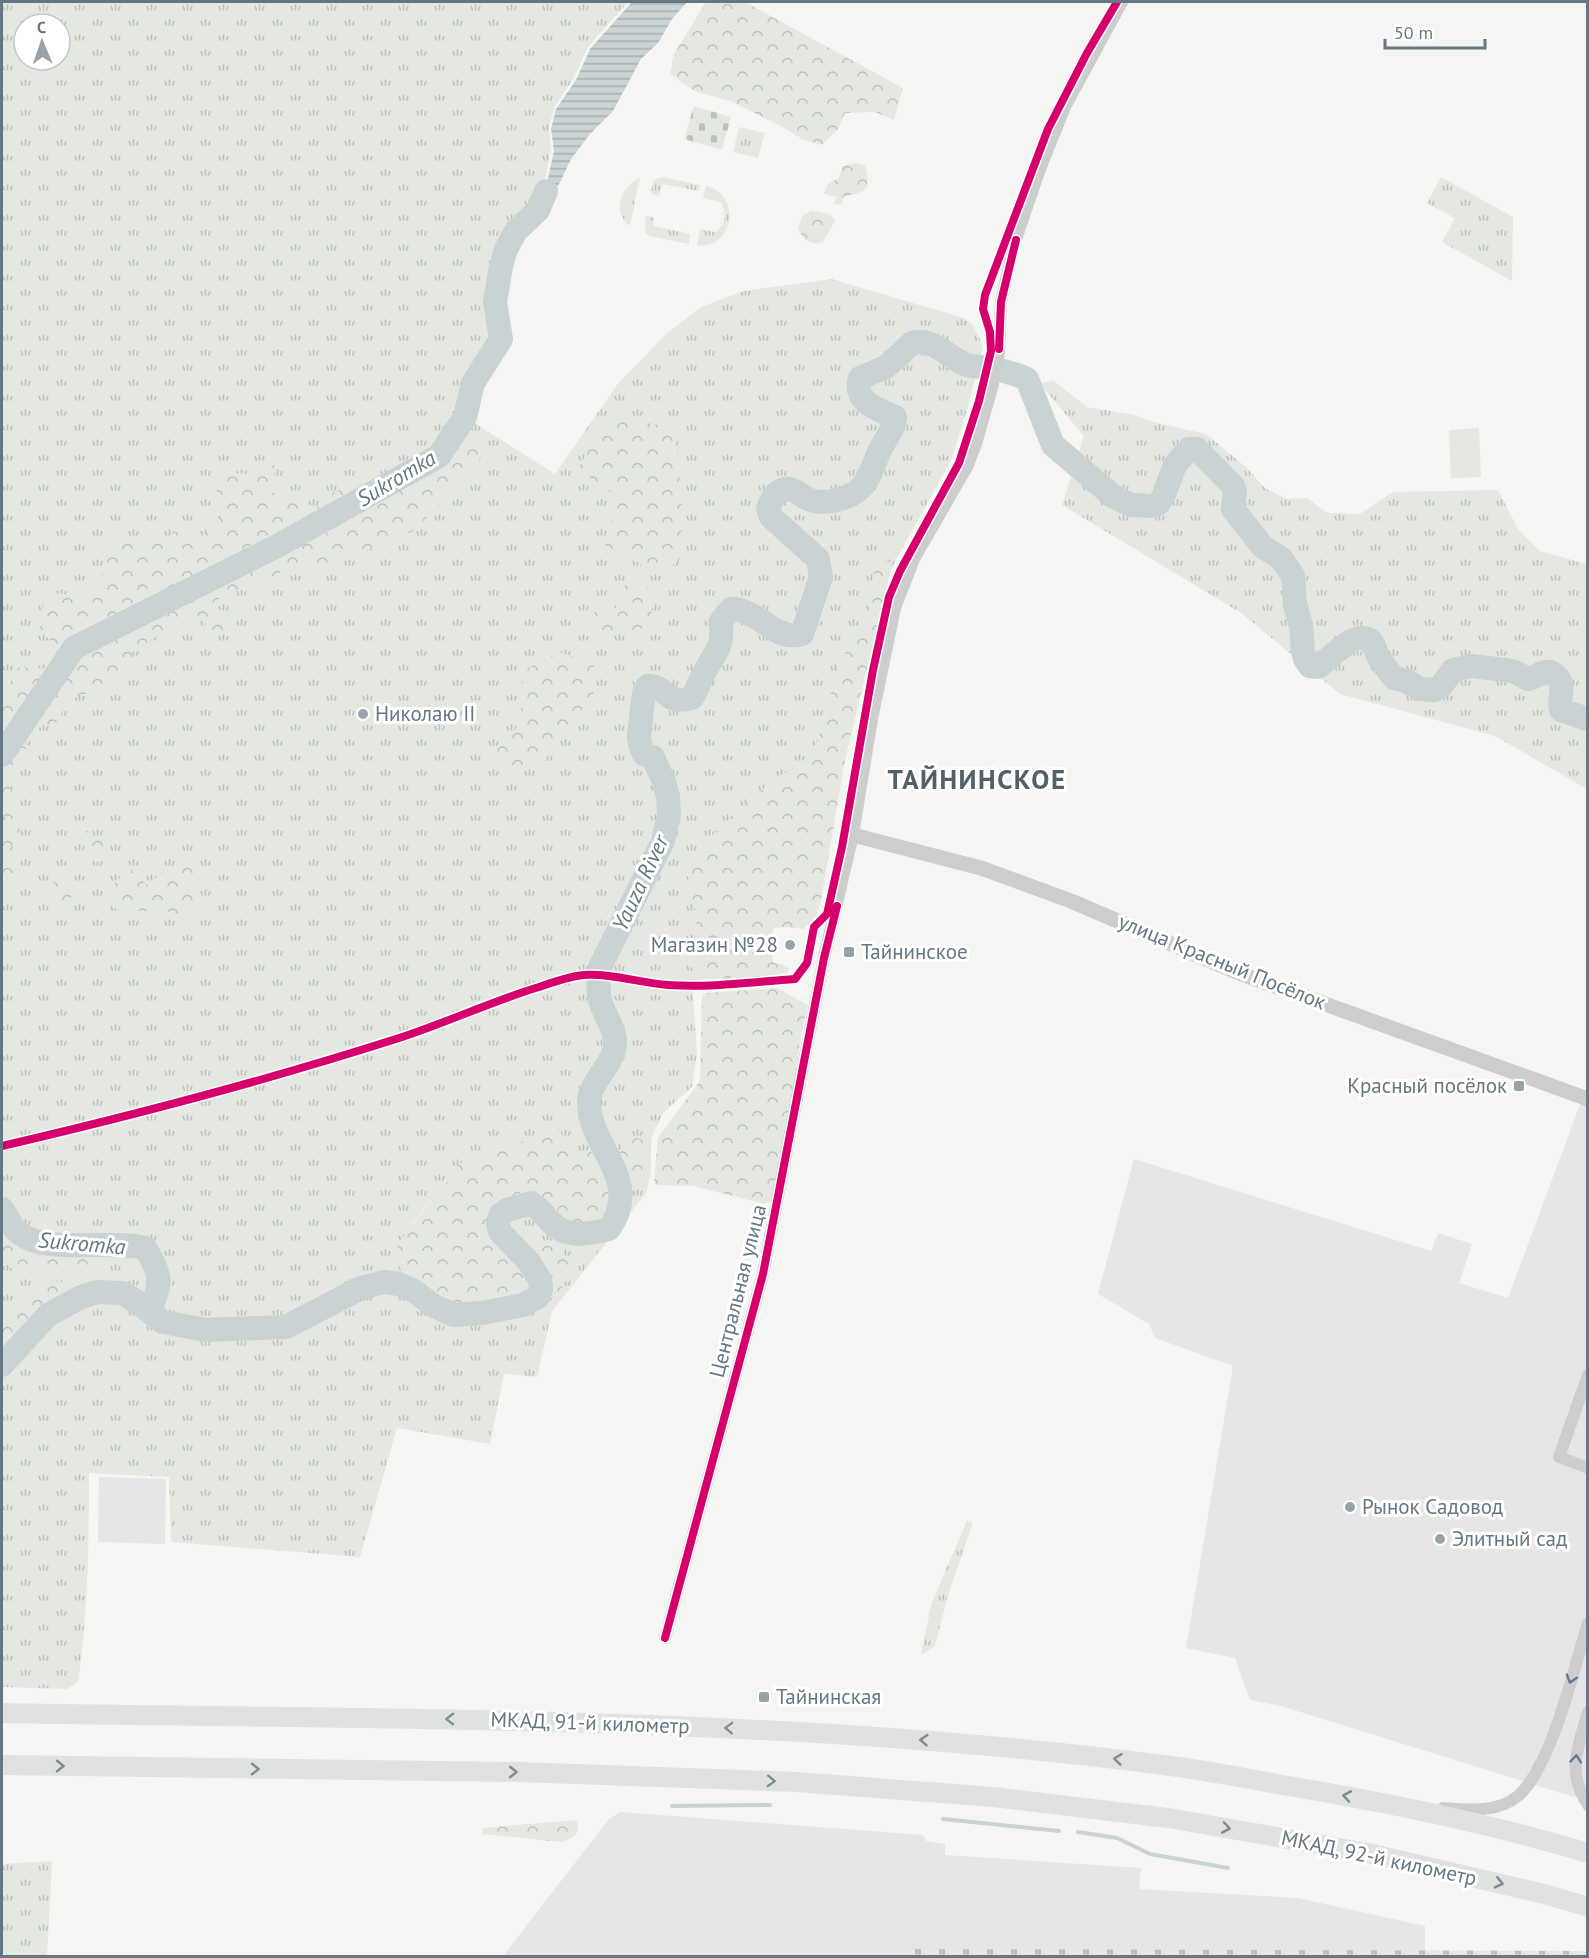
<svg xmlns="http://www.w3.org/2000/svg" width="1589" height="1958" font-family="'PT Sans',sans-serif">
  <defs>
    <pattern id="grass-tufts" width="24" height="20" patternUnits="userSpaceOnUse" patternTransform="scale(1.5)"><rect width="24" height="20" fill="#e4e8e1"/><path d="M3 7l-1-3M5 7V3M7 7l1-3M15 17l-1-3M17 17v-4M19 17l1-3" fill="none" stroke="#bcc1bc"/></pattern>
    <pattern id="forest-crowns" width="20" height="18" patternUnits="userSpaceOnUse" patternTransform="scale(1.5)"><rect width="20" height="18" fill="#e4e8e1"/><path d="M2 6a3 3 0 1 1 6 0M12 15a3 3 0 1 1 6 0" fill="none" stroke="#bcc1bc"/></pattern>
    <pattern id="cemetery-stones" width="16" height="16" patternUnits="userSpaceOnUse" patternTransform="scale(1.5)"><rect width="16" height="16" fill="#e4e8e1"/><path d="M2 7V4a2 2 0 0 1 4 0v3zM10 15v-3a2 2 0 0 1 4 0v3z" fill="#bcc1bc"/></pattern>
    <pattern id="water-rules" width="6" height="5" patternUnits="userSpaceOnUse" patternTransform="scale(1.5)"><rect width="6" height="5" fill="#c9d3d4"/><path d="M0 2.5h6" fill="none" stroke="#a7b0b1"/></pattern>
  </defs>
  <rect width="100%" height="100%" fill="#f5f5f3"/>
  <path fill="#e5e6e5" d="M 1582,1099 L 1587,1101 L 1588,1729 L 1585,1737 L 1588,1737 L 1587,1801 L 1281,1706 L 1250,1700 L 1235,1658 L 1186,1648 L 1233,1366 L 1155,1338 L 1149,1324 L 1098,1294 L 1134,1159 L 1431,1251 L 1438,1233 L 1472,1244 L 1459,1283 L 1508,1298 Z
    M 99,1477 L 166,1479 L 165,1544 L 98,1542 Z
    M 620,1812 L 923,1835 L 926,1841 L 945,1844 L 945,1855 L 1141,1868 L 1139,1889 L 1298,1898 L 1425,1926 L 1425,1951 L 903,1949 L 900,1956 L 503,1956 L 609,1819 Z"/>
  <path fill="url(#grass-tufts)" fill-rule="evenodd" d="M 2,2 L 628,2 L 588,47 L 573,79 L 554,108 L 549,127 L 551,150 L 543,187 L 533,210 L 514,229 L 504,248 L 490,299 L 496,336 L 470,380 L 462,415 L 555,474 L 617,385 L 665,335 L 701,307 L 744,291 L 831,279 L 964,318 L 973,325 L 983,346 L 969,403 L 951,460 L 891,569 L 890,562 L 875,564 L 867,625 L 839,664 L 813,757 L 805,768 L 784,773 L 686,868 L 697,917 L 690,965 L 702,979 L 692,982 L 697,1054 L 692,1087 L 663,1113 L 651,1139 L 651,1174 L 646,1193 L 552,1311 L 537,1377 L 504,1374 L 490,1444 L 397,1428 L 360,1557 L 171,1542 L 169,1477 L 89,1473 C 89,1543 88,1613 78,1682 L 67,1689 L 2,1687 ZM 24,24 L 60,24 L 60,60 L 24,60 ZM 548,1128 L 560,1129 L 565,1148 L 575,1161 L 587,1154 C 604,1175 615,1186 610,1214 L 565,1225 L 536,1200 C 518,1200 501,1202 491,1219 L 494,1235 L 525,1266 L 412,1224 L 446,1183 L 458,1165 L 502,1144 L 524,1141 ZM 548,1240 L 560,1247 L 572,1270 L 557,1295 L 547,1297 L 548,1280 L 540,1261 Z
    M 739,127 L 765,133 L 758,158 L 733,152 Z
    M 640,177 L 630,226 C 610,211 622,187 640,177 Z
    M 662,177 L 700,185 L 699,191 L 662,184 L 659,196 L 651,194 C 652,186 652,178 662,177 Z
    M 1441,177 L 1513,217 L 1512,281 L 1442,242 L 1455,218 L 1427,203 Z
    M 706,186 C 744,195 732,252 697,245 L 700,229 L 715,232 C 726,225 727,214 721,202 L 703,198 Z
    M 646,216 L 654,218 L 653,226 L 690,234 L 689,244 L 649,236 L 645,233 Z
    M 1053,380 L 1087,407 L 1135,415 L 1153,422 L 1206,434 L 1247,468 L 1265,488 L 1286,499 L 1307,498 L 1327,513 L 1360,514 L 1393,492 L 1498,490 L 1518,529 L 1539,551 L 1587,564 L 1587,789 L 1495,736 L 1340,694 L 1241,613 L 1062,505 L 1084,436 L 1040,384 Z
    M 967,1521 L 973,1523 L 948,1595 L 935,1646 L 921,1655 L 932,1602 Z
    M 52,1861 L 47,1956 L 2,1956 L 2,1864 Z"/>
  <path fill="url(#forest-crowns)" d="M 706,2 L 745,2 L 903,88 L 894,120 L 875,112 L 845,113 L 838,129 L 822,145 L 804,140 L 781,126 L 730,101 L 695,91 L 670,74 L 674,54 Z
    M 856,163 L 865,166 C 871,191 867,191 843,197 L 842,204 L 834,205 L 836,197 L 824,194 C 825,185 830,182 838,179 L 843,166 Z
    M 812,211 L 830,214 L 835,221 C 834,223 824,240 823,242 C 810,246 801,239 798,227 L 803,215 Z
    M 627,413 L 641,421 L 667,428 L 673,435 L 678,452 L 682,510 L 680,524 L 684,544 L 679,561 L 671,566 L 654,569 L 644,567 L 630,556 L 613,559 C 597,541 609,531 615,513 C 617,508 615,500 614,494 L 578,470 L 588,450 L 599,438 L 600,429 L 610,416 Z
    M 473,437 L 482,450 L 477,467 L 413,531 L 328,567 L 281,572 L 250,589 L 222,592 L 216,607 L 229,616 L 223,630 L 214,633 L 200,620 C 176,620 152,640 132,653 L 135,669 L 121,683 L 78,696 L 63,707 L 59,722 L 41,726 L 27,737 L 25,763 L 9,783 C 19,813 29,823 8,851 L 16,865 L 16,881 L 2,893 L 2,825 L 7,817 L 2,816 L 2,696 L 19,667 L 59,669 L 61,655 L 40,628 L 44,602 L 59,593 L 82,598 C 107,582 105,568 103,541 L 110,536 L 165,540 L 178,530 L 198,543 L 209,529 L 217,530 L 221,513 L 215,496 L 224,472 L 249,474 L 261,460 L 269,462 L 275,466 L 273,492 L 278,498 L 324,508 L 332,493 L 340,490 L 362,498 L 413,455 L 446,461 L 455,447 Z
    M 883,561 L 891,562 L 891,569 L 845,760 L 821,900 L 816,916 L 803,929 L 786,927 L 774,928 C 771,940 769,952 774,963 L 782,964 L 789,968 L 787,973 L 756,978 L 702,979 L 690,965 L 697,917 L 686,868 L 706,841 L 755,795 L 784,773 L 804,768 L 813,757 L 839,664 L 858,630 L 867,624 L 875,563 Z
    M 640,574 C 652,591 661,617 638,631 C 634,633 626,633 620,634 C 610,636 602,637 592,636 L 589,617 L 596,611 C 624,612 619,605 626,581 Z
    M 559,652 L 592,662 L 598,677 L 593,694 L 544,761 C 533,770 515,775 502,770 C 486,743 507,745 517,726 C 524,712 521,690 522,674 L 528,668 Z
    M 84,831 L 88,831 L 105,844 L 106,853 L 102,861 L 98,862 C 87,856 80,843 84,831 Z
    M 183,865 L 191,866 L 196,873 L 194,888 L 201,893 L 202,899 L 185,920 L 176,920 L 171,912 L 117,910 L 109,904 C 108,891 118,875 131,870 L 148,886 L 160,873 Z
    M 58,879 L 63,880 L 71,896 L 71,904 L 62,904 L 52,895 L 51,884 Z
    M 777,988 L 808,1005 L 800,1040 L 795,1086 L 772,1201 L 765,1204 L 693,1186 L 656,1185 L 654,1181 L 658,1137 L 700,1081 L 702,996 L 706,993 Z
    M 548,1128 L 560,1129 L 565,1148 L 575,1161 L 590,1151 C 612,1165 615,1203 607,1225 L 586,1228 L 565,1225 L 536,1200 C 518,1200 501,1202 491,1219 L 494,1235 L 525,1266 L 532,1282 L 534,1292 C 517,1299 473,1313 456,1308 C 443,1305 405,1279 400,1268 C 397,1261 398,1251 397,1244 L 446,1183 L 458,1165 L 502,1144 L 524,1141 Z
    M 636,1138 L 645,1141 L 641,1183 L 624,1192 L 616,1153 L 625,1144 Z
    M 2,1224 L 6,1231 L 28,1247 L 98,1253 L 96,1272 C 75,1271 29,1277 13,1269 C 9,1267 5,1263 2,1260 Z
    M 548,1240 L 560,1247 L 573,1270 L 557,1295 L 550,1299 L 547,1297 C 550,1279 546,1265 531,1254 C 533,1245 541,1243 548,1240 Z
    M 100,1278 L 102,1287 L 60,1299 L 31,1319 L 2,1356 L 2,1323 L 29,1294 L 45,1283 Z
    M 577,1820 C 581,1834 573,1838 562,1842 L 482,1834 L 483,1828 Z"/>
  <path fill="url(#cemetery-stones)" d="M 694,106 L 731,117 L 722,150 L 684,139 Z
    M 903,1949 L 1587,1951 L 1588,1956 L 900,1956 Z"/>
  <path fill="#e4e8e1" d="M 1479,428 L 1481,477 L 1451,478 L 1449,430 Z"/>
  <path fill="url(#water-rules)" d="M 632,2 L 687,2 L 672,19 L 658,43 L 641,59 L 613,111 L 590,134 L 571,159 L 559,184 L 539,210 L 529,218 L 546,188 L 554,151 L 551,129 L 556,109 L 576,80 L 590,49 Z"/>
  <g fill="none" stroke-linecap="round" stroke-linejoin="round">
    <path stroke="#c9d3d4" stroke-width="4" d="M 672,1806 L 770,1805
      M 943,1819 L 1059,1831
      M 1078,1832 L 1117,1838 L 1150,1854 L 1228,1868"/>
    <path stroke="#c9d3d4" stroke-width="24" d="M 2,755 L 74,648 L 279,545 L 439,456 L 465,417 L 473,383 L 501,339 L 495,302 L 501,266 L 506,249 L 516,231 L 538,210 L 546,191
      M 2,1209 C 7,1216 11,1226 18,1232 C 43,1255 110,1239 145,1248 C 161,1273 163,1284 149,1311
      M 2,1365 L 48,1315 L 81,1297 L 97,1292 L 122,1293 L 136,1301 L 163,1322 L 206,1330 L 286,1327 L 361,1288 L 384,1282 L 399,1284 L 414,1291 L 434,1306 L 454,1315 L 482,1313 L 523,1305 L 538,1297 L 541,1289 L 540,1280 L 529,1262 L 500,1232 L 498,1223 L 500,1215 L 507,1210 L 531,1203 C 543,1211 542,1213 551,1222 C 566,1239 590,1234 609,1229 C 643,1180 591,1150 589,1104 C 588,1081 615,1066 615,1042 C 615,1029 605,1016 601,1003 C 597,991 598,979 600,967 L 663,841 L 669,815 L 668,796 L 664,782 L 653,757 L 644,754 L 640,744 L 639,736 L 644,693 L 648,686 C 668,686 665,706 692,698 C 697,690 700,680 705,671 C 717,649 723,648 721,621 L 731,609 C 758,608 775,643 802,634 L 821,577 L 818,559 L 771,517 L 768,509 C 771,500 775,491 785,489 C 794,487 804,499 814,501 C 825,503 836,501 846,497 C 872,487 870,467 882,446 C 888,435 894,429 895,417 C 877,409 853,402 860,378 L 886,367 L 912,343 C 934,337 948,358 967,365 C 972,367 976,366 981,367 C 997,369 1012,372 1027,379 L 1053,445 L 1114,497 L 1131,505 L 1151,506 L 1158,504 L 1163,497 L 1175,465 L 1189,449 L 1197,449 L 1233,486 L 1235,493 L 1233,509 L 1263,547 L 1281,558 L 1293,576 L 1295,605 L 1301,625 L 1303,651 L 1305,659 L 1310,666 L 1318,667 C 1330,659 1356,628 1371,641 C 1374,644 1375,650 1377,654 C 1381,663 1388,670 1394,678 L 1406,681 L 1420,689 L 1434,690 L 1441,686 L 1453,670 L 1471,666 L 1506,670 L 1515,672 L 1528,679 C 1535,678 1539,673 1546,672 C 1550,671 1551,672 1555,675 C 1568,685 1557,698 1561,710 L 1588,719"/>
    <path stroke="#cccece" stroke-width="12" d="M 1588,1375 L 1559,1457 L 1588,1468
      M 665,1638 L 763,1274 L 824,958 L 853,835 L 872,719 L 895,608 L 914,559 L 967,467 L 976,444 L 992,388 L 999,353 L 1001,302 L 1014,245 L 1040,169 L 1065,107 L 1122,2
      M 1588,1712 C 1578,1747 1566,1772 1588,1805
      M 1443,1808 C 1468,1810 1498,1813 1518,1796 C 1552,1766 1574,1668 1588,1623"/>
    <path stroke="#cccece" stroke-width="15" d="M 853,835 L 981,868 L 1071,901 L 1239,973 L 1588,1099"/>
    <path stroke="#e0e1e1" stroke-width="20" d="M 2,1713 C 392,1720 783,1715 1171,1766 C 1208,1771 1245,1778 1282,1785 C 1385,1802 1488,1823 1588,1853
      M 2,1765 L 519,1772 L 797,1782 L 993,1797 L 1168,1818 L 1368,1853 L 1544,1894 L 1588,1907"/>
    <defs>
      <path id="cycleway" d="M 999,349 L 1001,302 L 1016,240
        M 2,1146 C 135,1115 268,1080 399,1038 C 446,1023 492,1001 539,987 C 553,982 568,977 583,975 C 612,973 640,983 668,985 C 710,988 753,982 795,979 L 807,963 L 814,927 L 827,914 L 842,847 L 873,670 L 889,597 L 900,571 L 959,463 L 979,401 L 991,351 L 990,332 L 983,309 L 985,295 L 1048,129 L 1087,53 L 1117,2
        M 665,1638 L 763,1274 L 824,958 L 837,906"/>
    </defs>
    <use href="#cycleway" stroke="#fff" stroke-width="11"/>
    <use href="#cycleway" stroke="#d6006c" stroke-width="8"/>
  </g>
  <defs><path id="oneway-chevron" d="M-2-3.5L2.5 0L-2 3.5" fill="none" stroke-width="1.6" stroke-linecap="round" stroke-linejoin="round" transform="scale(1.5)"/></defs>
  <g stroke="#697b87">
    <use href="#oneway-chevron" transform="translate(1571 1679) rotate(107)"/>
    <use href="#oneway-chevron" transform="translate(1576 1759) rotate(-85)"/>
  </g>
  <g stroke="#7d8c96">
    <use href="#oneway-chevron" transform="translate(450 1719) rotate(-179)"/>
    <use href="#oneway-chevron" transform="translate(729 1728) rotate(-178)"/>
    <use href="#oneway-chevron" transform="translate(924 1740) rotate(-176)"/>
    <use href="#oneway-chevron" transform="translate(1118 1759) rotate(-173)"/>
    <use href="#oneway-chevron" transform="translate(60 1766) rotate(1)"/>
    <use href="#oneway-chevron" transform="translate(255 1769) rotate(1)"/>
    <use href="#oneway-chevron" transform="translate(513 1772) rotate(1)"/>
    <use href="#oneway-chevron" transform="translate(771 1781) rotate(2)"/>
    <use href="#oneway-chevron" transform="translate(1347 1796) rotate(-170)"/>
    <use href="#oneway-chevron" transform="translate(1226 1828) rotate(10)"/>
    <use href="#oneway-chevron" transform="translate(1499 1883) rotate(13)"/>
  </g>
  <g fill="#97a3aa" stroke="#fff" stroke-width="2">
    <circle cx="363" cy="714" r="6"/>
    <circle cx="790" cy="945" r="6"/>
    <rect x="843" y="946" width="12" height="12" rx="3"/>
    <rect x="1513" y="1080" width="12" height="12" rx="3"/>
    <circle cx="1350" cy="1507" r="6"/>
    <circle cx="1440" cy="1539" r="6"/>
    <rect x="758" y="1691" width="12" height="12" rx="3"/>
  </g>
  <g text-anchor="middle" stroke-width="6" stroke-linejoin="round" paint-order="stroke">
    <g font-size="21" fill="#647783" stroke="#fff" text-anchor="start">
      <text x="375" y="721">Николаю II</text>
      <text x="778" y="952" text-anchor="end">Магазин №28</text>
      <text x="861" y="959">Тайнинское</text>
      <text x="1507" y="1093" text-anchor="end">Красный посёлок</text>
      <text x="1362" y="1514">Рынок Садовод</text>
      <text x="1452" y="1546">Элитный сад</text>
      <text x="776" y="1704">Тайнинская</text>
    </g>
    <g font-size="21" fill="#647783" stroke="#fff">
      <text transform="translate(1222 962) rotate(22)" y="7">улица Красный Посёлок</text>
      <text transform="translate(738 1291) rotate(-76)" y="7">Центральная улица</text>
      <text transform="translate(590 1723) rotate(2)" y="7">МКАД, 91-й километр</text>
      <text transform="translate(1379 1858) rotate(12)" y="7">МКАД, 92-й километр</text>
    </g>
    <g font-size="22" font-style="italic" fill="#607980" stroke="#fff">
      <text transform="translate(396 478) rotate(-31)" y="8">Sukromka</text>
      <text transform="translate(640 883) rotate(-65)" y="8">Yauza River</text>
      <text transform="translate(82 1243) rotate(5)" y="8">Sukromka</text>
    </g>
    <g font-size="27" font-weight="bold" letter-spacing="1.5" fill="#526068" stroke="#fff">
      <text x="977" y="789">ТАЙНИНСКОЕ</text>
    </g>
  </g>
  <rect width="1589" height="1958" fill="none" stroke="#647783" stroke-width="6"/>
  <g transform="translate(42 42) rotate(358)"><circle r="28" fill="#ffffff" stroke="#c1c9cd" stroke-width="1.5"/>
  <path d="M0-4.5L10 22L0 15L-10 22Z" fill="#97a3aa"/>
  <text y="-9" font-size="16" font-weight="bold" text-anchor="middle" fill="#647783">С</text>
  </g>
  <path d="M1385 39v9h100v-9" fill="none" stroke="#647783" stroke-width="3"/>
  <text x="1394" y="39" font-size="18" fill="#647783" stroke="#ffffff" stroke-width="4.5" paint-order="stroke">50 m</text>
</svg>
